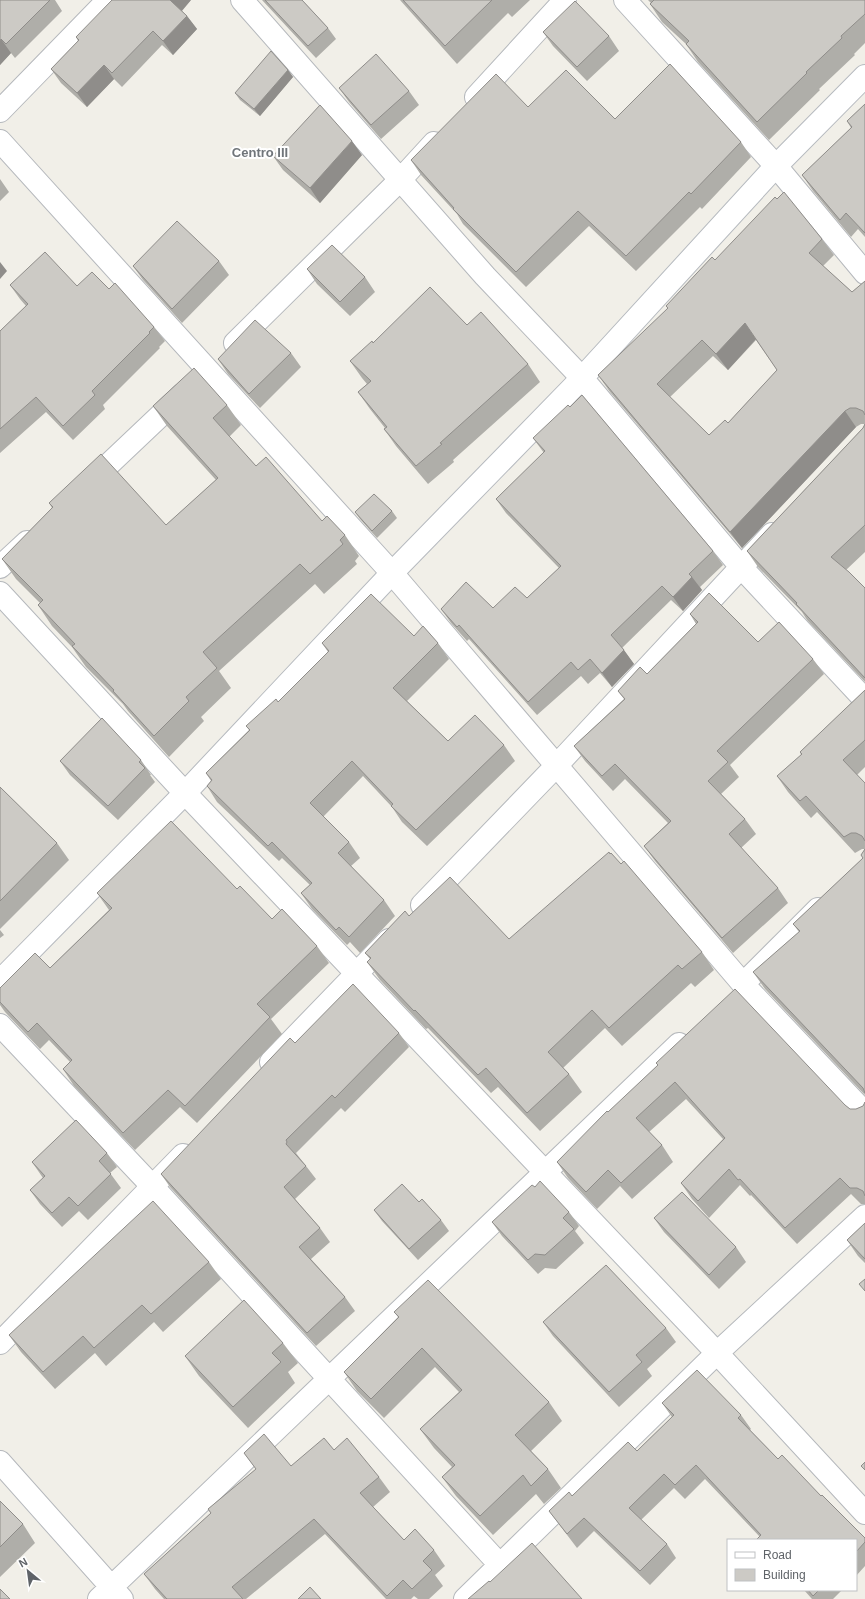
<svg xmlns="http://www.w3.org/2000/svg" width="865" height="1599" font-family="Helvetica,sans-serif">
  <rect width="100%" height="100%" fill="#f1efe8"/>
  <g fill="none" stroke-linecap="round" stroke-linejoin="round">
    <defs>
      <path id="street" d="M 242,0 L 485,276 L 582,378 L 741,567 L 865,700
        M 625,0 L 776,166 L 865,273
        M 476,97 L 565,0
        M 0,111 L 108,0
        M 0,141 L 392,573 L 743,984 L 865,1113
        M 235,343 L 401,179 L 434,143
        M 88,484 L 182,395
        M 0,567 L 27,542
        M 0,593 L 185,793 L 717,1353 L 865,1513
        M 422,905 L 557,765 L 772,534
        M 745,982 L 818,909
        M 0,1025 L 153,1187 L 500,1565
        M 271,1062 L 389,940
        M 0,1343 L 183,1155
        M 0,1462 L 122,1599
        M 99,1599 L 679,1044
        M 465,1599 L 717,1353 L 865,1216"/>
      <path id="secondary" d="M 0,981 L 185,793 L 392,573 L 582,378 L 776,166 L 865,76"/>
    </defs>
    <use href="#street" stroke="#b5b8bc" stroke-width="24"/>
    <use href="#secondary" stroke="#b6babf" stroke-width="24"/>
    <use href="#street" stroke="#fff" stroke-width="22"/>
    <use href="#secondary" stroke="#fff" stroke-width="22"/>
  </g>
  <path fill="#afaea9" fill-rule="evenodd" d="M 0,0 L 55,0 L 62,11 L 15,58 L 11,53 L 0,65 Z
    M 191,0 L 182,11 L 187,16 L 197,29 L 173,55 L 162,45 L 122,87 L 114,79 L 87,107 L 61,83 L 51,69 L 78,41 L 76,37 Z
    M 262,0 L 302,0 L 328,28 L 336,39 L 316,58 Z
    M 400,0 L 530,0 L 512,17 L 508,13 L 457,64 Z
    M 648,0 L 865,0 L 865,43 L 854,54 L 855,55 L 819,89 L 820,90 L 769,140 L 698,62 L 686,44 L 662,22 L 650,4 L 651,3 Z
    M 543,32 L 609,36 L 619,51 L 587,81 L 553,46 Z
    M 288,70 L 293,77 L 260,116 L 240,100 L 235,93 Z
    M 339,88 L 409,91 L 419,105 L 381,139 L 349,102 Z
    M 865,104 L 865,237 L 858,229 L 851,237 L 813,191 L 802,175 L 851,128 L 847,121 Z
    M 528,107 L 615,119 L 741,142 L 751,157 L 702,209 L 700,207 L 636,271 L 589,226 L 526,287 L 463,224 L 457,214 L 421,175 L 411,160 Z
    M 362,155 L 320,203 L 283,170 L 273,156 Z
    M 0,179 L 9,192 L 0,201 Z
    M 822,239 L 834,255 L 823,266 L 852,292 L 865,281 L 865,424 L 861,424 L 856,427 L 742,548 L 610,392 L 598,375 L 668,309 L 666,306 L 715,260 ZM 756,340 L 777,370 L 728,423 L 709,435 L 670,397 L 713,356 L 728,370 Z
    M 219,261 L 229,275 L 182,323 L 143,280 L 133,266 Z
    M 307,269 L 365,277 L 375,292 L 350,316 L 317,284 Z
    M 10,285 L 77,286 L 109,289 L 154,327 L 165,341 L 159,347 L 160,348 L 103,405 L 105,409 L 73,440 L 46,412 L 0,453 L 0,331 L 26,306 L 20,299 Z
    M 467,325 L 528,364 L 540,382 L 453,460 L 454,462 L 428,484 L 396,446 L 384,429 L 385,428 L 370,409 L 358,392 L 367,384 L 362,378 L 350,361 L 373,343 Z
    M 291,353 L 301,367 L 260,408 L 228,374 L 218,359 Z
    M 227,405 L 241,425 L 229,437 L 256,466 L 322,521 L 345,535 L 359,556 L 355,561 L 357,564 L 324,594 L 315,584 L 219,671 L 231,688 L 201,717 L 204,721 L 169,757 L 128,711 L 123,704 L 86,667 L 72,647 L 52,626 L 38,605 L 40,603 L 16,579 L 2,559 L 52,508 L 49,503 L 166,525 L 216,480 L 167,426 L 153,406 Z
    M 865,424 L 865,552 L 846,570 L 865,588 L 865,682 L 807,620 L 802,612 L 758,567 L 747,551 L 863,428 Z
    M 533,438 L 713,551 L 723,565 L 700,587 L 702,590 L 683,611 L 671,600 L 622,648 L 634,664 L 612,687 L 600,673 L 588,684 L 581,676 L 537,715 L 469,639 L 467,641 L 451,623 L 441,609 L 493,608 L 527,598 L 559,568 L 506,513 L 496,499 L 544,453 Z
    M 392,511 L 397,518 L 377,538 L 360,519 L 355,512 Z
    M 690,614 L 758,642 L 813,659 L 824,674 L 730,765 L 739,777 L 721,794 L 745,819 L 756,834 L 741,848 L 778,888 L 788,903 L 733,953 L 655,861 L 644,846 L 668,823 L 625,779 L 613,791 L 585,761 L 574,746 L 624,699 L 618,691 L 647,674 L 696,624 Z
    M 414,636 L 438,643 L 449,659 L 407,701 L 448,741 L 504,745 L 515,761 L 427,846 L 402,822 L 392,807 L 363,776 L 323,817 L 349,842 L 360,858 L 351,866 L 384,900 L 395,916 L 360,953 L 350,942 L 347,945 L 312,909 L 301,893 L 310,885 L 282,858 L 279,861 L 217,802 L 207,786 L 211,781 L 206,773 L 249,730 L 246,726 L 278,702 L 328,652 L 322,643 Z
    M 865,690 L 865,767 L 857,775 L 865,783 L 865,849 L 862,849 L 855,853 L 817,812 L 811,818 L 788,792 L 777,776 L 801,755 L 800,752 Z
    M 141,760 L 151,775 L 150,775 L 155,782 L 118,820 L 70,775 L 60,761 Z
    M 0,787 L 57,843 L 69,860 L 0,929 Z
    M 865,849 L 865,1095 L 765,989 L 753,972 L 799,932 L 793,924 L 863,858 L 861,855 Z
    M 237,889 L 272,919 L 317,946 L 329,963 L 271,1019 L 282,1034 L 197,1123 L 180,1107 L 135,1150 L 74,1086 L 63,1069 L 70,1062 L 49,1040 L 40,1049 L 5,1012 L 0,1005 L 0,988 L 50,968 L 109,910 L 97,893 Z
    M 409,916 L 509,939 L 702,952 L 714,970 L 695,987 L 691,983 L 622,1046 L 605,1028 L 563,1068 L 569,1074 L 582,1092 L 540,1131 L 498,1087 L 491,1093 L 428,1028 L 426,1029 L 380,980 L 367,962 L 370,959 L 365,953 Z
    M 0,930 L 4,935 L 0,938 Z
    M 399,1033 L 409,1047 L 345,1112 L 341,1108 L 296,1153 L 316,1179 L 295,1199 L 320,1228 L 330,1242 L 311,1259 L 345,1297 L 355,1311 L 316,1346 L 170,1187 L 161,1174 L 295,1043 Z
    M 656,1063 L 845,1105 L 850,1109 L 856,1109 L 863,1106 L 865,1102 L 865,1204 L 861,1204 L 851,1194 L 797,1244 L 751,1195 L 750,1196 L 740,1185 L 709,1218 L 692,1199 L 681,1183 L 723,1139 L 686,1099 L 649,1132 L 662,1145 L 673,1162 L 632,1199 L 620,1186 L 597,1209 L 568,1178 L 557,1162 L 658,1065 Z
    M 107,1153 L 117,1167 L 110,1173 L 121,1188 L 88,1220 L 79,1211 L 62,1227 L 40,1204 L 30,1190 L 43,1178 L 32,1162 Z
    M 535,1187 L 569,1212 L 579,1226 L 575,1231 L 584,1243 L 556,1269 L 545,1268 L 538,1274 L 502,1236 L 492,1222 Z
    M 419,1202 L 441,1220 L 449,1231 L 418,1260 L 382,1221 L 374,1210 Z
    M 654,1218 L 736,1247 L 746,1262 L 719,1289 L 664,1232 Z
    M 865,1223 L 865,1263 L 858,1256 L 847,1240 Z
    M 209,1262 L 221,1279 L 163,1332 L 154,1322 L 106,1366 L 95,1353 L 55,1389 L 21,1352 L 9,1335 Z
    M 394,1312 L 549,1402 L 562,1421 L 531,1451 L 548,1469 L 561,1488 L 544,1504 L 536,1494 L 493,1535 L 456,1496 L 442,1477 L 452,1467 L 434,1448 L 420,1429 L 459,1392 L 435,1367 L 384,1418 L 357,1391 L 344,1372 L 398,1317 Z
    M 543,1322 L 666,1328 L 676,1342 L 647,1369 L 652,1376 L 619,1407 L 553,1336 Z
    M 283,1343 L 298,1363 L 288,1372 L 295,1383 L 248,1428 L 199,1376 L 185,1356 Z
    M 662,1403 L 741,1415 L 751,1429 L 750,1430 L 778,1459 L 821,1496 L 865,1538 L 865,1566 L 856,1576 L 856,1540 L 760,1537 L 705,1479 L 685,1499 L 674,1488 L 641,1520 L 667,1544 L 676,1558 L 650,1585 L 594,1531 L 577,1548 L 549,1511 L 637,1451 L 672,1417 Z
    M 334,1450 L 379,1477 L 390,1492 L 373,1507 L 404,1540 L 434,1550 L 445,1566 L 435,1575 L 443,1586 L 429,1599 L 418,1599 L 414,1596 L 411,1599 L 386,1599 L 325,1534 L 246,1599 L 164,1599 L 155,1589 L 144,1574 L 211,1513 L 208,1509 L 256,1469 L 244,1453 L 291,1466 Z
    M 0,1501 L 23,1524 L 35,1543 L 0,1577 Z
    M 804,1590 L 842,1590 L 833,1599 L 812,1599 Z"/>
  <path fill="#8f8d8a" d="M 170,0 L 191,0 L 179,14 Z
    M 187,16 L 197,29 L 173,55 L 163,41 Z
    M 1,39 L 11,53 L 0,65 L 0,41 Z
    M 104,65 L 114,79 L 87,107 L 77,93 Z
    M 288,70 L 293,77 L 260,116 L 254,109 Z
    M 352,141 L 362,155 L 320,203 L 310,188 Z
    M 0,262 L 7,271 L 0,279 Z
    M 745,323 L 756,339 L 728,370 L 716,354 Z
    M 845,411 L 856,427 L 742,548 L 730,532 Z
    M 692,577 L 702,590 L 683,611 L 673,597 Z
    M 624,650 L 634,664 L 612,687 L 602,673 Z"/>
  <path fill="#cccac5" stroke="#8f8d8a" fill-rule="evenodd" d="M 0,0 L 50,0 L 6,44 L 1,39 L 0,41 Z
    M 112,0 L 170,0 L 187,16 L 163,41 L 153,31 L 112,73 L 104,65 L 77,93 L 51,69 L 79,40 L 76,37 Z
    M 265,0 L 302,0 L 328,28 L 308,46 Z
    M 403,0 L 492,0 L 445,46 Z
    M 653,0 L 865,0 L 865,14 L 841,36 L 842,38 L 806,72 L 807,73 L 757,122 L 686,44 L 689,41 L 650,4 L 654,0 Z
    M 575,1 L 609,36 L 577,67 L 543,32 Z
    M 271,51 L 288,70 L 254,109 L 235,93 Z
    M 376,54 L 409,91 L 371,125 L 339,88 Z
    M 670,64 L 741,142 L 691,194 L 689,192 L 626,256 L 578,211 L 516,272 L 453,209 L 454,208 L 411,160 L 496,74 L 528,107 L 566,70 L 615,119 Z
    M 865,104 L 865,233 L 846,213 L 840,220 L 802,175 L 852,127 L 847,121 Z
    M 320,105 L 352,141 L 310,188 L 273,156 Z
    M 784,192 L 822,239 L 809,253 L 852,292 L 865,281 L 865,415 L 863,411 L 856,408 L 850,408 L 845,411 L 730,532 L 598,375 L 668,308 L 666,306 L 712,257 L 715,260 L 775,197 L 777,199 ZM 745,323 L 777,370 L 728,423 L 725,420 L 709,435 L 657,384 L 702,340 L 716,354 Z
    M 177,221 L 219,261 L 172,309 L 133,266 Z
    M 332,245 L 365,277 L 340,302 L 307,269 Z
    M 45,252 L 77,286 L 92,272 L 109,289 L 115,283 L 154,327 L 149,332 L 150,333 L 92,391 L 95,395 L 63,426 L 36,397 L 0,429 L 0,331 L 28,304 L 10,285 Z
    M 430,287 L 467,325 L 481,312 L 528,364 L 440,443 L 442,444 L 416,466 L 384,429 L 387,427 L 358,392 L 371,381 L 350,361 L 372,341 L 373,343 Z
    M 255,320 L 291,353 L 249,394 L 218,359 Z
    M 194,368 L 227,405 L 213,418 L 256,466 L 266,457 L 322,521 L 327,516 L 345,535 L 340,540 L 343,544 L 310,574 L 300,564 L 203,652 L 217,668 L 186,697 L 189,701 L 154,736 L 113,691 L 114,690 L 72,646 L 75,644 L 38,605 L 43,600 L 2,559 L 53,507 L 49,503 L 101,454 L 166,525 L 218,478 L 153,406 Z
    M 582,395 L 713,551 L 689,574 L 692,577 L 673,597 L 662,586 L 611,635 L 624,650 L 602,673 L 590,659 L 578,670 L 571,662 L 528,702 L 459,625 L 457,627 L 441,609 L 466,582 L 493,608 L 515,587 L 527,598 L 561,566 L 496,499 L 545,451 L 533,438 L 568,405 L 570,407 Z
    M 865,424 L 865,525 L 831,557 L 849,572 L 865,588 L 865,678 L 796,604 L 797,603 L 747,551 L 863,428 Z
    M 374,494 L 392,511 L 372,531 L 355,512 Z
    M 709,593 L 758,642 L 779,622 L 813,659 L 717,751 L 728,762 L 708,781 L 745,819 L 729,834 L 778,888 L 722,938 L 644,846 L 671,821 L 615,764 L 602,776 L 574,746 L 625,699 L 618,691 L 640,667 L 647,674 L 698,622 L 690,614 Z
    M 371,594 L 414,636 L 423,626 L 438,643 L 393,688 L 448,741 L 475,715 L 504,745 L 416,830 L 391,806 L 393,804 L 352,761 L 310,803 L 349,842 L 338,853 L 384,900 L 349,937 L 339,927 L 336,930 L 301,893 L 312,883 L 272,842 L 268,846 L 207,786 L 212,780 L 206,773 L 250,730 L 246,726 L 276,699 L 278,702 L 329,651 L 322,643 Z
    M 865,690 L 865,740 L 843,760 L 865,783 L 865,841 L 862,836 L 856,833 L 851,833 L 844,837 L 806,796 L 800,801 L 777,776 L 802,754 L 800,752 Z
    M 102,718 L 141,760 L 139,762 L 145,768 L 108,806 L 60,761 Z
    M 0,787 L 57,843 L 0,901 Z
    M 171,821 L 237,889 L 240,886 L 272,919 L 282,909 L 317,946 L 257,1004 L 270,1017 L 185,1106 L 168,1090 L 123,1133 L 63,1069 L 72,1060 L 37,1023 L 28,1032 L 0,1002 L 0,988 L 35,953 L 50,968 L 112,908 L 97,893 Z
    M 865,849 L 865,1093 L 863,1088 L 753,972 L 800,931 L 793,924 L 863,858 L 861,855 Z
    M 609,852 L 610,854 L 611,853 L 621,864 L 624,861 L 702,952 L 682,969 L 678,965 L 609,1028 L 592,1010 L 548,1052 L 569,1074 L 527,1113 L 486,1068 L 478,1075 L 415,1010 L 414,1011 L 367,962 L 371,958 L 365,953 L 405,911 L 409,916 L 450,877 L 509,939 Z
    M 353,984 L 399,1033 L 335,1098 L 332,1095 L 286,1140 L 287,1142 L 286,1144 L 306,1166 L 284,1187 L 320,1228 L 299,1247 L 345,1297 L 307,1333 L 161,1174 L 290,1038 L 295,1043 Z
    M 735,989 L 845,1105 L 850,1109 L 856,1109 L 863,1106 L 865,1102 L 865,1196 L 863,1191 L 857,1188 L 850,1188 L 840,1178 L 785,1228 L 740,1179 L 738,1180 L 729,1169 L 698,1201 L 681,1183 L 725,1138 L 675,1082 L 636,1118 L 662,1145 L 621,1183 L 608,1170 L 586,1192 L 557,1162 L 607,1111 L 608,1112 L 658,1065 L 656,1063 Z
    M 76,1120 L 107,1153 L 99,1161 L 111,1174 L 78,1206 L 69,1197 L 52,1213 L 30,1190 L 45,1176 L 32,1162 Z
    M 540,1181 L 569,1212 L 563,1218 L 574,1229 L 545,1255 L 535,1254 L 528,1260 L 492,1222 L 532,1185 L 535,1187 Z
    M 402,1184 L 419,1202 L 422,1199 L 441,1220 L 409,1249 L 374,1210 Z
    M 682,1192 L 736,1247 L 709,1275 L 654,1218 Z
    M 153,1201 L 209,1262 L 151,1314 L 142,1305 L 94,1348 L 83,1336 L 43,1372 L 9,1335 Z
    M 865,1223 L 865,1259 L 847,1240 Z
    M 606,1265 L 666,1328 L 636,1355 L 642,1362 L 609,1392 L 543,1322 Z
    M 865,1279 L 865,1291 L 859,1284 Z
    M 428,1280 L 549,1402 L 515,1435 L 548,1469 L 531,1486 L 523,1475 L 480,1516 L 442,1477 L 455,1465 L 420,1429 L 462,1390 L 422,1348 L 371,1399 L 344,1372 L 399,1317 L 394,1312 Z
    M 244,1300 L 283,1343 L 272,1353 L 281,1362 L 233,1407 L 185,1356 Z
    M 697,1370 L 741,1415 L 738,1418 L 778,1459 L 782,1455 L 821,1496 L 822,1495 L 865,1538 L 865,1542 L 856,1552 L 856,1540 L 758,1540 L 757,1539 L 761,1535 L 696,1465 L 675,1485 L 664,1474 L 629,1508 L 667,1544 L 640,1571 L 584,1518 L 567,1534 L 549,1511 L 569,1492 L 572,1496 L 628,1442 L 637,1451 L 674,1415 L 662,1403 Z
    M 264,1434 L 291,1466 L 324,1438 L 334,1450 L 347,1438 L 379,1477 L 360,1493 L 404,1540 L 415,1529 L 434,1550 L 423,1561 L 432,1570 L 412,1589 L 403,1580 L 387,1596 L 314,1519 L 232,1587 L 243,1599 L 167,1599 L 144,1574 L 211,1513 L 208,1509 L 256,1469 L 244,1453 Z
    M 865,1462 L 865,1470 L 861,1466 Z
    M 0,1501 L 23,1524 L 0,1547 Z
    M 532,1543 L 582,1599 L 468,1599 L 489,1581 L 490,1582 Z
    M 310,1587 L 321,1599 L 298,1599 Z
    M 0,1589 L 10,1599 L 0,1599 Z
    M 808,1590 L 819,1590 L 813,1596 Z"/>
  <g text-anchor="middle" stroke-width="4" stroke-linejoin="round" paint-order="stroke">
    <g font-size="13" font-weight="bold" fill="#70757a" stroke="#fff">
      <text x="260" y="157">Centro III</text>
    </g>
  </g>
  <rect x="727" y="1539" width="130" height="52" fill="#ffffff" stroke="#bfc1c3"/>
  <rect x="735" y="1552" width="20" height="6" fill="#ffffff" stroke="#bfc1c3"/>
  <text x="763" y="1559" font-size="12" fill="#5f6368">Road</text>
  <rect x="735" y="1569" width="20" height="12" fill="#cccac5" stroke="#bfc1c3"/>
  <text x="763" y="1579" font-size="12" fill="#5f6368">Building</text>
  <g transform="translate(28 1571) rotate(331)" stroke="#ffffff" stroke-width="3" paint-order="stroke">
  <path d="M0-3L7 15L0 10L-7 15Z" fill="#5f6368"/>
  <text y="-6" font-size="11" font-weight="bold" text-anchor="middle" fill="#5f6368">N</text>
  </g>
</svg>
